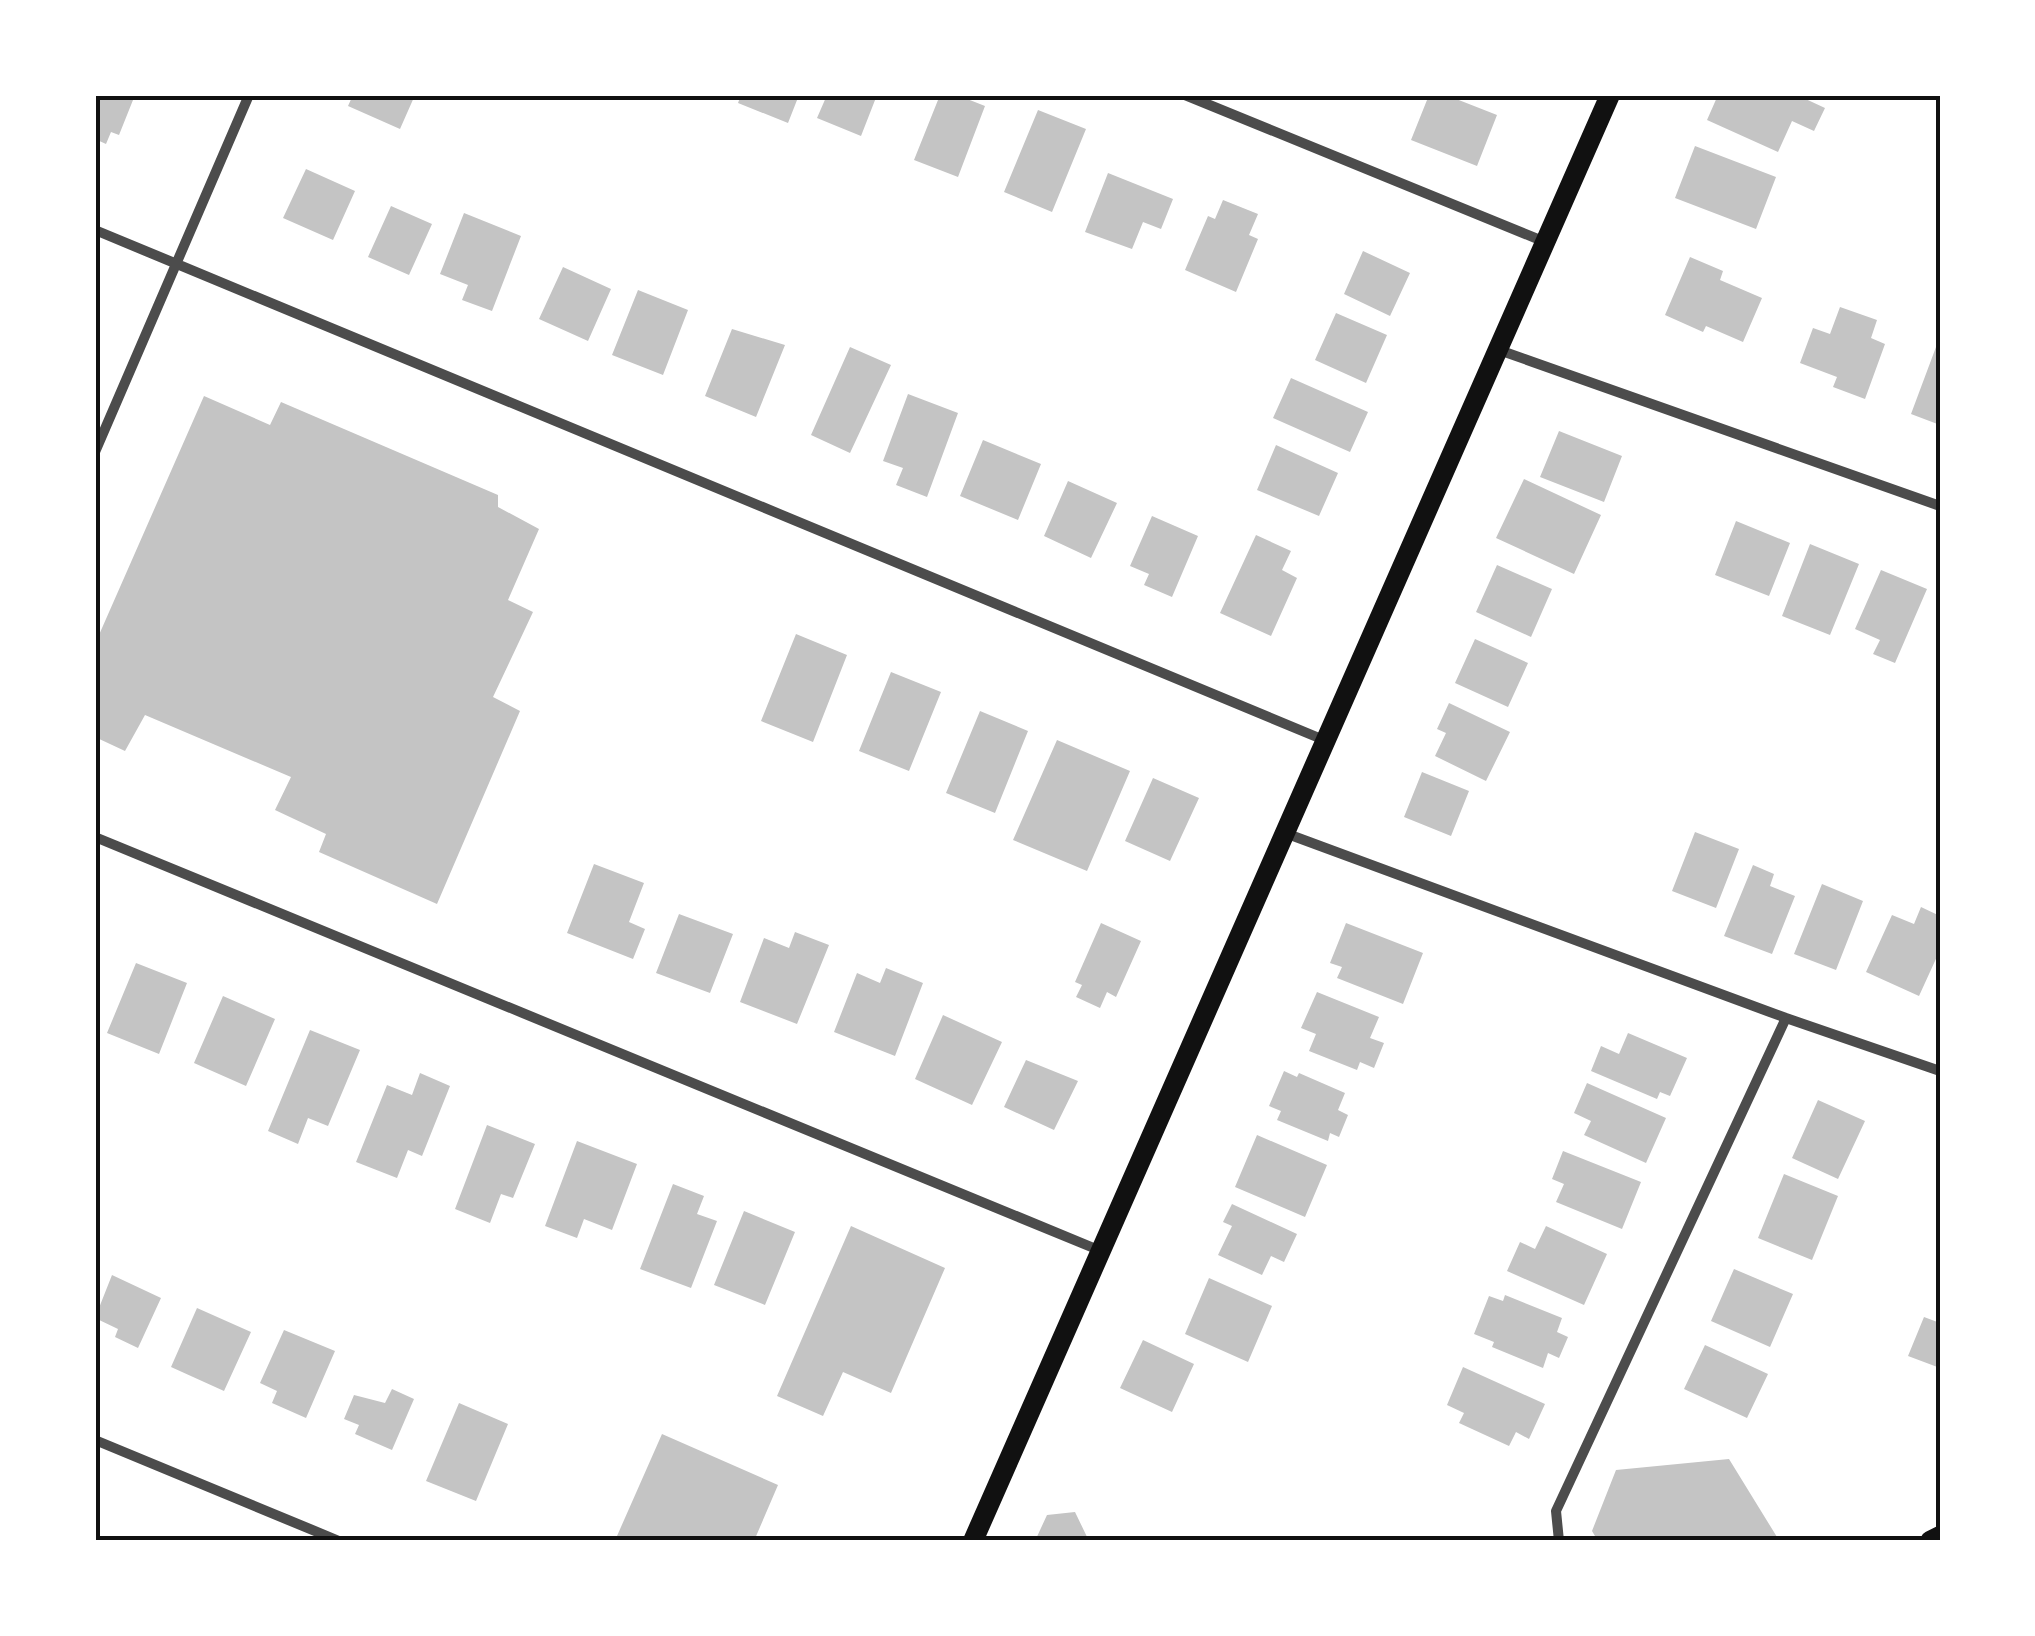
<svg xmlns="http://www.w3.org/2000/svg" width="2035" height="1636" font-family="'Noto Sans',sans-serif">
  <rect width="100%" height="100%" fill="#fff"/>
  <path fill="#c4c4c4" d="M 95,95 L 135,95 L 119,135 L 111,132 L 106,144 L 95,139 Z
    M 353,95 L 415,95 L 400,129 L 348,106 Z
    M 741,95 L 799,95 L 788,123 L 738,103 Z
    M 827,95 L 877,95 L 861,136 L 817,118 Z
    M 940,95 L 957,95 L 985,106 L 958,177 L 914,160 Z
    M 1429,95 L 1446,95 L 1497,115 L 1477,166 L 1411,140 Z
    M 1718,95 L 1797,95 L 1825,108 L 1814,131 L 1792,121 L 1778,152 L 1707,120 Z
    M 1038,110 L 1086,129 L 1052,212 L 1004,192 Z
    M 1695,146 L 1776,177 L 1756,229 L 1675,198 Z
    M 306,169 L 355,191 L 333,240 L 283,218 Z
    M 1108,173 L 1173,199 L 1161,229 L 1143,222 L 1132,249 L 1085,232 Z
    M 1223,200 L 1258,214 L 1249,235 L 1258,239 L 1236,292 L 1185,270 L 1208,216 L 1215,219 Z
    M 391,206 L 432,224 L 409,275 L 368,257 Z
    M 464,213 L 521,236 L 492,311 L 462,300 L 468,285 L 440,274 Z
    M 1363,251 L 1410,273 L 1390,316 L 1344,294 Z
    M 1690,257 L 1723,271 L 1720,280 L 1762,298 L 1743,342 L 1706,326 L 1703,332 L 1665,315 Z
    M 563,267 L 611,289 L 588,341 L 539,319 Z
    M 638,290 L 688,310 L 663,375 L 612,355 Z
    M 1840,307 L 1877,320 L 1871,338 L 1885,344 L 1865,399 L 1833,387 L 1837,377 L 1800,363 L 1813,328 L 1830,334 Z
    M 1336,313 L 1387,335 L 1366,383 L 1315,360 Z
    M 732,329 L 785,345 L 756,417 L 705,396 Z
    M 850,347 L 891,365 L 850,453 L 811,435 Z
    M 1936,347 L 1940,349 L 1940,425 L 1911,414 Z
    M 1291,378 L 1368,412 L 1350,452 L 1273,418 Z
    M 908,394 L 958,413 L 927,497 L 896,485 L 903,468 L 883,461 Z
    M 204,396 L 270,425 L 281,402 L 498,495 L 498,507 L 539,529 L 508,600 L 533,612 L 493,697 L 520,711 L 437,904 L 319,852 L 326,834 L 275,810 L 291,777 L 145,715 L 125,751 L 95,737 L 95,644 Z
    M 1559,431 L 1622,456 L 1604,502 L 1540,477 Z
    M 983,440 L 1041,464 L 1018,520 L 960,496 Z
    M 1276,445 L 1338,473 L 1319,516 L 1257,490 Z
    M 1524,479 L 1601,515 L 1574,574 L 1496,538 Z
    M 1068,481 L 1117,503 L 1091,558 L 1044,536 Z
    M 1152,516 L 1198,536 L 1172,597 L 1144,585 L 1149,574 L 1130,566 Z
    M 1736,521 L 1790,543 L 1769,596 L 1715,575 Z
    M 1256,535 L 1291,551 L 1282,570 L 1297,578 L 1271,636 L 1220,613 Z
    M 1810,544 L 1859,564 L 1830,635 L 1782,616 Z
    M 1497,565 L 1552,589 L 1531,637 L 1476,612 Z
    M 1881,570 L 1927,589 L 1895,663 L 1873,654 L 1880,640 L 1855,629 Z
    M 796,634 L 847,655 L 813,742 L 761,721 Z
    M 1475,639 L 1528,663 L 1508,707 L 1455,683 Z
    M 891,672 L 941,692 L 909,771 L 859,751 Z
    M 1449,703 L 1510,732 L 1486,781 L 1435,756 L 1446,733 L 1437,729 Z
    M 980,711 L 1028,731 L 995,813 L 946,793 Z
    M 1057,740 L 1130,771 L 1087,871 L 1013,840 Z
    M 1422,772 L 1469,791 L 1451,836 L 1404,817 Z
    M 1153,778 L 1199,798 L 1170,861 L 1125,841 Z
    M 1695,832 L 1739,849 L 1716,908 L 1672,891 Z
    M 594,864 L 644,883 L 629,922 L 645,929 L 633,959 L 567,933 Z
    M 1753,865 L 1774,874 L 1770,886 L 1795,896 L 1772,954 L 1724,936 Z
    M 1822,884 L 1863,901 L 1836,970 L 1794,954 Z
    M 1921,907 L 1940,916 L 1940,950 L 1919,996 L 1866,972 L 1892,915 L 1914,924 Z
    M 679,914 L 733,934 L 710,993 L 656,973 Z
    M 1101,923 L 1141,941 L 1116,997 L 1107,992 L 1100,1008 L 1076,997 L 1082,985 L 1075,982 Z
    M 1346,923 L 1423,953 L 1403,1004 L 1337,978 L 1342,967 L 1330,963 Z
    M 795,932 L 829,945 L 797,1024 L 740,1002 L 764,938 L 789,948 Z
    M 136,963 L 187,983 L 159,1054 L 107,1033 Z
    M 886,968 L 923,983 L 895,1056 L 834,1032 L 857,973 L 880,983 Z
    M 1317,992 L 1379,1017 L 1370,1038 L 1384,1043 L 1374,1068 L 1360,1062 L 1357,1070 L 1309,1051 L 1316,1034 L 1301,1028 Z
    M 223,996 L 275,1019 L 246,1086 L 194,1063 Z
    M 943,1015 L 1002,1042 L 972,1105 L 915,1079 Z
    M 310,1030 L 360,1050 L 328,1126 L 308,1118 L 298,1144 L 268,1131 Z
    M 1628,1033 L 1687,1058 L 1670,1096 L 1660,1092 L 1657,1099 L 1591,1071 L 1601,1046 L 1619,1054 Z
    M 1026,1060 L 1078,1081 L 1054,1130 L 1004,1107 Z
    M 1284,1071 L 1297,1077 L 1299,1073 L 1345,1093 L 1338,1110 L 1348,1115 L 1339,1137 L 1330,1133 L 1328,1141 L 1277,1120 L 1281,1111 L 1269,1106 Z
    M 420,1073 L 450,1086 L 422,1156 L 408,1150 L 397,1178 L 356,1162 L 387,1085 L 412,1095 Z
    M 1587,1083 L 1666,1118 L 1646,1163 L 1584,1135 L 1591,1121 L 1574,1113 Z
    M 1818,1100 L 1865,1121 L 1838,1179 L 1792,1158 Z
    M 487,1125 L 535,1144 L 513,1198 L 501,1194 L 490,1223 L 455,1209 Z
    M 1257,1135 L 1327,1165 L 1305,1217 L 1235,1187 Z
    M 577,1141 L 637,1164 L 612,1230 L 584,1219 L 577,1238 L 545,1226 Z
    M 1563,1151 L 1641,1182 L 1622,1229 L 1556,1202 L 1564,1184 L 1552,1179 Z
    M 1784,1174 L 1838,1196 L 1812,1260 L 1758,1238 Z
    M 673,1184 L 704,1196 L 697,1214 L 717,1221 L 691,1288 L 640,1269 Z
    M 1232,1204 L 1297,1234 L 1284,1262 L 1271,1256 L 1262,1275 L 1218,1255 L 1232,1226 L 1223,1222 Z
    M 744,1211 L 795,1232 L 765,1305 L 714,1285 Z
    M 851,1226 L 945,1268 L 891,1393 L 843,1372 L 823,1416 L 777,1396 Z
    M 1546,1226 L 1607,1254 L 1584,1305 L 1507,1271 L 1520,1242 L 1535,1249 Z
    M 1734,1269 L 1793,1294 L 1770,1347 L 1711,1321 Z
    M 112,1275 L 161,1298 L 138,1348 L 115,1337 L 118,1329 L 95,1318 Z
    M 1209,1278 L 1272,1306 L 1248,1362 L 1185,1334 Z
    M 1505,1295 L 1562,1318 L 1557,1332 L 1568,1337 L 1559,1358 L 1548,1353 L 1543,1368 L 1492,1347 L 1494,1342 L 1474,1334 L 1489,1296 L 1503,1301 Z
    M 197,1308 L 251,1332 L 224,1391 L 171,1367 Z
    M 1924,1317 L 1940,1323 L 1940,1368 L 1908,1356 Z
    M 284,1330 L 335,1351 L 306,1418 L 272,1403 L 277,1391 L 260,1383 Z
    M 1143,1340 L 1194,1364 L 1172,1412 L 1120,1388 Z
    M 1705,1345 L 1768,1374 L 1747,1418 L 1684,1389 Z
    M 1463,1367 L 1545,1404 L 1529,1439 L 1516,1432 L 1509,1446 L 1459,1423 L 1464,1413 L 1447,1405 Z
    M 392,1389 L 414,1399 L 392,1450 L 355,1434 L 359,1425 L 344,1419 L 354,1395 L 385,1403 Z
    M 459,1403 L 508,1424 L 476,1501 L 426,1481 Z
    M 662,1434 L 778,1485 L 754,1541 L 628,1541 L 617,1536 Z
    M 1729,1459 L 1777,1537 L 1769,1541 L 1598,1541 L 1592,1531 L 1616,1470 Z
    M 1075,1512 L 1089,1541 L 1035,1541 L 1047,1515 Z"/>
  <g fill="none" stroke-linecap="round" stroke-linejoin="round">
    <path stroke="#4c4c4c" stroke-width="10" d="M 1185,95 L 1545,242
      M 95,230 L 1324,740
      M 1499,350 L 1940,506
      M 95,452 L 249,95
      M 1285,833 L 1786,1018 L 1940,1071
      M 95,837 L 1101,1251
      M 95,1440 L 339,1541
      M 1559,1541 L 1556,1511 L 1786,1018"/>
    <path stroke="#111" stroke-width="20" d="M 973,1541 L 1610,95
      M 1930,1541 L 1940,1536"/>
  </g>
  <rect width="2035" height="1636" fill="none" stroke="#ffffff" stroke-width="195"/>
  <rect x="98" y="98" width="1840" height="1440" fill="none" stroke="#111" stroke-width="4"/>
</svg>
